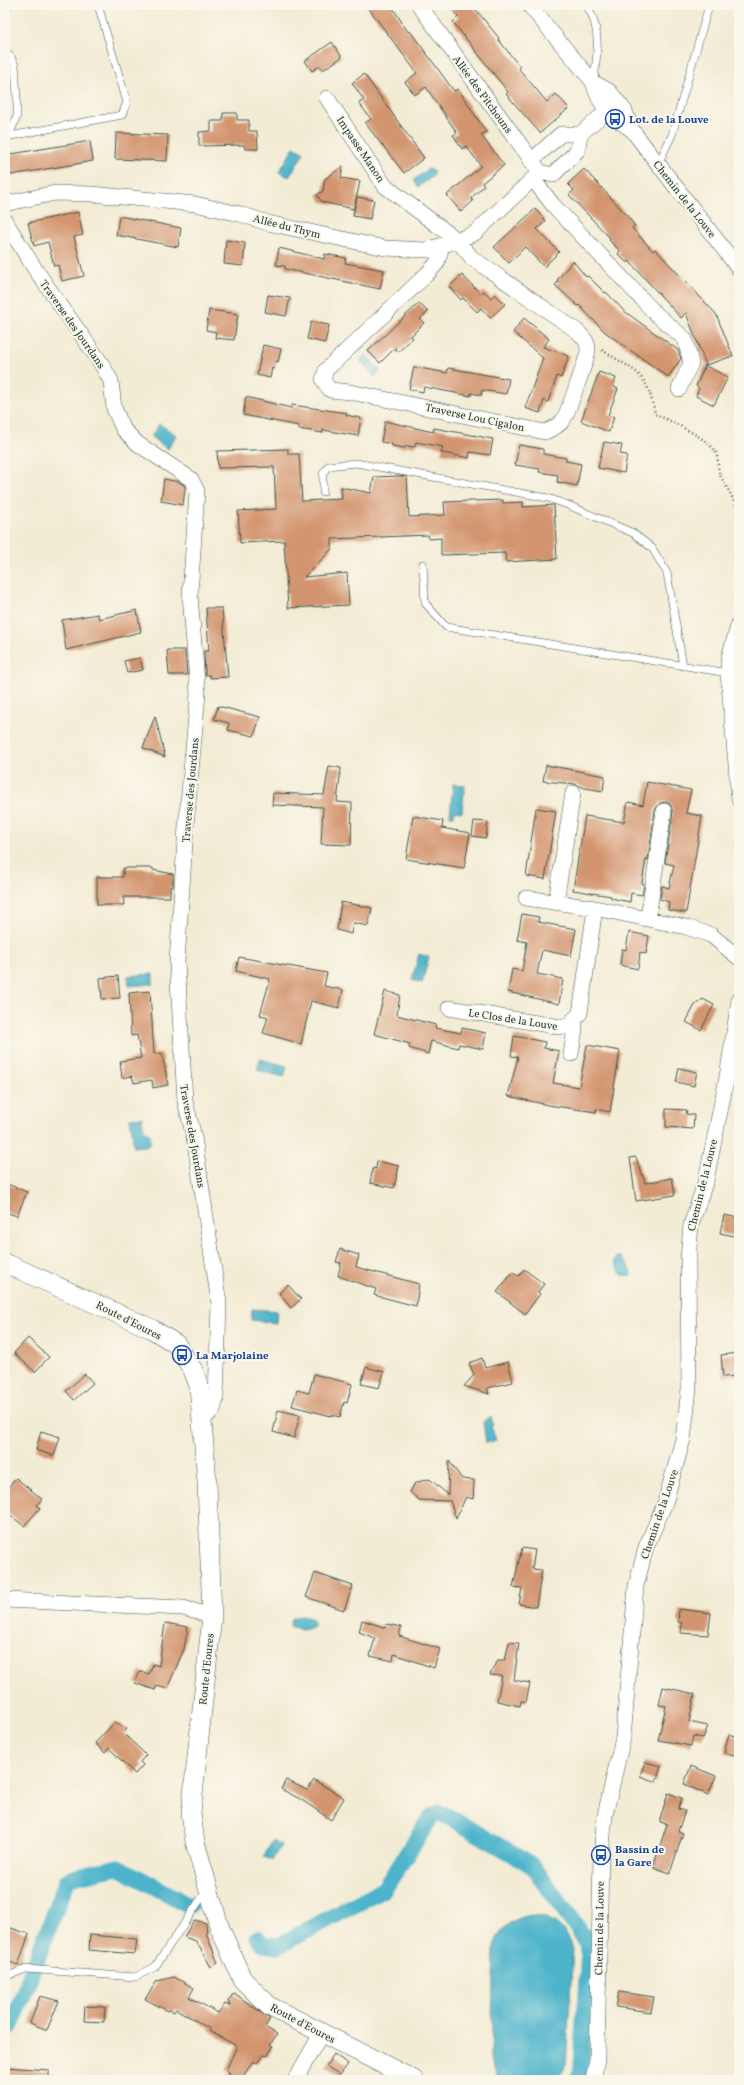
<svg xmlns="http://www.w3.org/2000/svg" width="744" height="2085" font-family="Vollkorn,serif">
  <rect width="100%" height="100%" fill="#fbf7ec"/>
  <filter id="ink" filterUnits="userSpaceOnUse"><feTurbulence type="fractalNoise" baseFrequency=".025" numOctaves="2"/><feDisplacementMap in="SourceGraphic" scale="8" xChannelSelector="R" yChannelSelector="G"/><feConvolveMatrix kernelMatrix="1 2 1 2 8 2 1 2 1" color-interpolation-filters="sRGB"/></filter>
  <filter id="wash" filterUnits="userSpaceOnUse"><feTurbulence type="fractalNoise" baseFrequency=".012" numOctaves="4" result="noise"/><feDisplacementMap in="SourceGraphic" scale="16" xChannelSelector="R" yChannelSelector="G"/><feGaussianBlur stdDeviation="0.9" result="paint"/><feColorMatrix in="noise" values="0 0 0 0 0 0 0 0 0 0 0 0 0 0 0 0 0 1.4 0 .05"/><feComposite in="paint" operator="in"/></filter>
  <g filter="url(#wash)">
    <rect width="100%" height="100%" fill="#f3ecd5"/>
    <path fill="#4db4cb" stroke="#367880" d="M 294,147 L 304,153 L 289,177 L 279,172 Z
      M 428,169 L 434,171 L 433,176 L 418,187 L 414,180 Z
      M 365,354 L 380,369 L 378,374 L 374,376 L 360,361 Z
      M 159,424 L 176,435 L 168,449 L 151,437 Z
      M 453,784 L 465,785 L 462,812 L 455,811 L 454,816 L 450,816 Z
      M 419,954 L 429,957 L 422,983 L 412,980 Z
      M 153,974 L 153,984 L 129,986 L 128,976 Z
      M 260,1059 L 287,1066 L 284,1077 L 257,1070 Z
      M 142,1117 L 144,1130 L 150,1134 L 150,1145 L 134,1147 L 130,1118 Z
      M 618,1256 C 624,1258 630,1267 632,1273 L 630,1276 L 622,1275 L 614,1261 Z
      M 252,1309 L 277,1311 L 276,1323 L 251,1320 Z
      M 491,1417 L 493,1425 L 491,1426 L 496,1440 L 486,1443 L 483,1422 Z
      M 303,1616 L 313,1619 L 313,1625 C 304,1630 301,1630 290,1626 L 291,1620 L 294,1617 Z
      M 273,1840 L 281,1845 L 272,1861 L 264,1856 Z
      M 532,1915 C 554,1917 566,1928 573,1949 L 566,2065 L 558,2080 L 500,2080 L 493,2069 L 491,2057 L 494,1947 C 499,1927 513,1918 532,1915 Z"/>
    <g fill="none" stroke-linecap="round" stroke-linejoin="round">
      <path stroke="#4db4cb" stroke-width="17" d="M 258,1938 L 263,1944 L 278,1946 L 384,1889 L 431,1817 L 439,1813 L 447,1816 L 532,1865 L 588,1943 L 589,1952 L 580,2076 L 577,2080
        M 5,2030 L 11,2025 L 15,2016 L 67,1881 L 73,1877 L 118,1867 L 189,1905"/>
    </g>
    <g id="blocks">
      <path fill="#d39570" d="M 366,5 L 391,5 L 408,32 L 410,31 L 454,91 L 458,89 L 486,132 L 481,135 L 504,165 L 482,183 L 484,186 L 471,198 L 473,201 L 461,212 L 447,195 L 481,166 L 466,146 L 462,149 L 453,135 L 457,133 L 426,87 L 415,95 L 405,82 L 417,73 Z
        M 448,5 L 472,5 L 499,38 L 498,39 L 520,67 L 519,69 L 547,102 L 556,94 L 569,108 L 540,133 L 506,94 L 508,92 L 453,22 L 458,17 Z
        M 332,42 L 342,57 L 323,70 L 320,66 L 312,71 L 305,61 Z
        M 364,74 L 424,158 L 404,173 L 365,123 L 371,119 L 359,103 L 364,100 L 352,83 Z
        M 223,113 L 237,113 L 237,120 L 249,120 L 249,131 L 257,131 L 258,149 L 245,149 L 244,145 L 199,146 L 199,132 L 211,131 L 211,121 L 223,121 Z
        M 116,133 L 168,135 L 167,161 L 115,159 Z
        M 90,141 L 93,161 L 5,176 L 5,155 Z
        M 343,166 L 341,178 L 360,181 L 354,209 L 322,202 L 317,195 L 323,191 L 325,179 Z
        M 584,169 L 625,213 L 635,226 L 632,228 L 653,251 L 655,249 L 716,314 L 733,356 L 706,365 L 686,313 L 681,318 L 629,261 L 627,263 L 618,254 L 620,251 L 609,240 L 611,239 L 569,195 L 574,190 L 568,184 Z
        M 357,197 L 374,200 L 370,219 L 353,216 Z
        M 535,209 L 546,221 L 537,229 L 559,252 L 544,267 L 525,247 L 509,263 L 494,247 Z
        M 78,212 L 83,235 L 74,237 L 84,276 L 62,281 L 58,265 L 54,266 L 48,242 L 34,246 L 28,223 Z
        M 119,216 L 181,228 L 178,247 L 116,235 Z
        M 226,240 L 245,243 L 243,266 L 224,264 Z
        M 279,248 L 324,259 L 325,254 L 346,258 L 345,263 L 384,270 L 380,289 L 285,269 L 285,266 L 276,265 Z
        M 573,261 L 586,277 L 588,276 L 605,293 L 606,292 L 624,311 L 678,350 L 681,359 L 668,377 L 605,332 L 579,305 L 578,306 L 555,285 L 558,282 L 557,280 Z
        M 462,275 L 481,294 L 484,291 L 491,298 L 495,294 L 505,304 L 490,318 L 481,308 L 477,312 L 463,298 L 461,300 L 449,287 Z
        M 268,295 L 290,298 L 286,316 L 265,312 Z
        M 419,303 L 428,312 L 420,319 L 424,323 L 411,336 L 413,338 L 398,352 L 395,348 L 380,363 L 368,351 Z
        M 209,310 L 238,314 L 234,340 L 215,338 L 216,332 L 206,330 Z
        M 524,318 L 549,339 L 543,347 L 569,356 L 561,378 L 557,376 L 548,402 L 544,400 L 540,413 L 525,408 L 543,358 L 513,332 Z
        M 311,322 L 329,325 L 325,343 L 307,339 Z
        M 263,345 L 281,349 L 278,362 L 276,361 L 274,369 L 272,368 L 270,378 L 257,375 Z
        M 704,365 L 728,377 L 714,405 L 696,396 L 699,388 L 696,386 L 704,368 L 705,369 Z
        M 414,367 L 447,373 L 448,368 L 509,379 L 506,394 L 482,390 L 481,395 L 471,393 L 471,396 L 424,387 L 423,392 L 409,389 Z
        M 599,372 L 616,378 L 613,386 L 618,389 L 608,415 L 614,417 L 609,432 L 581,421 Z
        M 246,397 L 291,408 L 292,405 L 347,413 L 346,415 L 361,418 L 358,436 L 323,430 L 323,433 L 299,429 L 299,426 L 243,415 Z
        M 385,421 L 433,432 L 434,428 L 493,439 L 490,455 L 470,452 L 469,458 L 449,454 L 441,453 L 443,447 L 416,442 L 415,447 L 406,446 L 405,448 L 392,446 L 392,444 L 381,442 Z
        M 604,442 L 622,445 L 620,454 L 627,455 L 624,473 L 598,468 Z
        M 519,445 L 543,449 L 543,454 L 566,458 L 566,461 L 581,464 L 577,486 L 557,482 L 558,475 L 539,472 L 540,469 L 515,465 Z
        M 288,449 L 288,454 L 299,454 L 302,501 L 342,499 L 341,487 L 371,493 L 374,477 L 399,476 L 407,477 L 409,517 L 445,515 L 444,502 L 503,500 L 503,503 L 523,502 L 523,507 L 554,505 L 557,559 L 506,562 L 505,553 L 441,555 L 441,538 L 429,539 L 428,535 L 332,539 L 332,549 L 304,577 L 347,573 L 349,605 L 288,608 L 284,541 L 240,543 L 238,511 L 276,509 L 274,467 L 218,468 L 217,451 Z
        M 164,479 L 179,482 L 184,485 L 185,488 L 183,505 L 161,501 Z
        M 206,608 L 222,608 L 228,677 L 210,678 L 210,675 L 205,675 L 204,651 L 209,651 Z
        M 137,610 L 141,632 L 66,650 L 62,620 L 98,614 L 99,619 Z
        M 167,650 L 185,650 L 187,675 L 169,675 Z
        M 140,658 L 143,670 L 127,673 L 124,661 Z
        M 218,706 L 260,717 L 254,736 L 228,730 L 229,723 L 214,719 Z
        M 155,716 L 162,744 L 165,757 L 143,748 Z
        M 546,765 L 605,776 L 603,791 L 585,788 L 575,784 L 543,781 Z
        M 329,766 L 341,768 L 337,802 L 352,803 L 351,845 L 321,844 L 323,807 L 272,805 L 273,793 L 324,795 Z
        M 647,782 L 691,790 L 686,813 L 702,816 L 686,913 L 668,910 L 669,902 L 660,899 L 662,886 L 669,888 L 674,865 L 665,863 L 673,812 L 670,804 L 666,802 L 660,803 L 655,810 L 648,860 L 646,859 L 642,883 L 644,884 L 642,895 L 631,893 L 630,902 L 611,898 L 611,896 L 573,890 L 585,816 L 624,822 L 628,802 L 643,805 Z
        M 536,808 L 556,811 L 545,879 L 526,876 Z
        M 413,816 L 443,821 L 442,828 L 470,833 L 464,868 L 406,859 Z
        M 474,821 L 488,822 L 486,838 L 472,836 Z
        M 123,868 L 153,868 L 153,870 L 173,874 L 173,887 L 170,886 L 170,897 L 123,897 L 124,905 L 97,905 L 97,877 L 123,877 Z
        M 341,902 L 372,908 L 368,926 L 353,923 L 351,934 L 337,930 Z
        M 522,914 L 539,917 L 538,922 L 576,929 L 571,956 L 542,950 L 537,974 L 563,979 L 559,1004 L 508,992 L 512,969 L 522,971 L 527,942 L 517,940 Z
        M 629,932 L 649,936 L 646,954 L 640,952 L 638,969 L 620,965 L 622,949 L 626,950 Z
        M 239,957 L 327,973 L 324,986 L 343,990 L 339,1008 L 311,1001 L 301,1044 L 263,1033 L 268,1017 L 260,1015 L 270,979 L 236,971 Z
        M 118,976 L 120,998 L 102,999 L 100,978 Z
        M 150,991 L 154,1054 L 162,1053 L 168,1085 L 153,1088 L 152,1080 L 134,1083 L 132,1076 L 122,1078 L 120,1061 L 141,1058 L 137,1035 L 131,1036 L 129,993 Z
        M 385,991 L 400,995 L 397,1015 L 436,1025 L 435,1028 L 461,1033 L 462,1028 L 486,1033 L 483,1049 L 459,1044 L 458,1048 L 431,1041 L 428,1054 L 409,1048 L 410,1044 L 374,1034 Z
        M 703,999 L 714,1005 L 701,1030 L 686,1022 L 695,1005 Z
        M 514,1036 L 545,1042 L 544,1048 L 559,1051 L 553,1083 L 579,1087 L 587,1045 L 620,1051 L 610,1112 L 596,1109 L 596,1112 L 548,1105 L 508,1096 L 518,1057 L 511,1056 Z
        M 679,1068 L 697,1072 L 694,1086 L 676,1082 Z
        M 666,1109 L 687,1110 L 686,1114 L 694,1115 L 693,1129 L 666,1127 Z
        M 636,1157 L 645,1183 L 672,1178 L 675,1195 L 636,1201 L 630,1158 Z
        M 377,1161 L 399,1166 L 394,1188 L 370,1183 L 373,1168 L 376,1169 Z
        M 5,1183 L 27,1192 L 17,1216 L 5,1212 Z
        M 724,1215 L 739,1218 L 739,1237 L 720,1233 Z
        M 340,1249 L 359,1255 L 356,1267 L 419,1284 L 416,1306 L 374,1295 L 376,1289 L 338,1276 L 341,1263 L 336,1262 Z
        M 524,1269 L 544,1284 L 538,1292 L 540,1294 L 525,1314 L 497,1292 L 512,1273 L 519,1276 Z
        M 288,1285 L 301,1299 L 291,1308 L 279,1293 Z
        M 28,1338 L 49,1357 L 35,1372 L 14,1353 Z
        M 738,1353 L 739,1376 L 723,1377 L 721,1355 Z
        M 482,1358 L 485,1368 L 508,1362 L 513,1382 L 487,1388 L 489,1394 L 464,1386 L 474,1375 L 469,1363 Z
        M 366,1367 L 384,1372 L 379,1388 L 361,1384 Z
        M 85,1374 L 93,1383 L 74,1400 L 66,1391 Z
        M 314,1374 L 352,1384 L 347,1403 L 344,1402 L 340,1417 L 331,1415 L 331,1416 L 292,1406 L 297,1390 L 309,1393 Z
        M 278,1410 L 300,1415 L 294,1438 L 273,1432 Z
        M 41,1431 L 60,1437 L 54,1456 L 36,1450 Z
        M 449,1461 L 462,1479 L 474,1480 L 473,1499 L 466,1497 L 456,1518 L 450,1501 L 419,1500 L 410,1492 L 415,1483 L 428,1479 L 431,1480 L 448,1495 Z
        M 16,1478 L 42,1499 L 37,1505 L 40,1508 L 24,1526 L 5,1511 L 5,1491 Z
        M 522,1548 L 535,1550 L 532,1569 L 542,1570 L 536,1607 L 519,1604 L 522,1588 L 513,1587 Z
        M 315,1573 L 353,1586 L 344,1610 L 306,1597 Z
        M 679,1609 L 711,1613 L 708,1635 L 681,1633 L 682,1623 L 678,1622 Z
        M 362,1620 L 386,1628 L 387,1624 L 401,1627 L 399,1636 L 440,1649 L 434,1668 L 394,1654 L 393,1661 L 370,1656 L 375,1638 L 359,1632 Z
        M 165,1623 L 188,1627 L 184,1649 L 167,1689 L 157,1686 L 155,1690 L 135,1683 L 140,1671 L 149,1674 L 153,1664 L 159,1666 Z
        M 509,1642 L 519,1643 L 514,1680 L 530,1683 L 526,1702 L 521,1701 L 520,1706 L 497,1701 L 502,1676 L 490,1675 L 497,1660 L 505,1660 Z
        M 663,1687 L 695,1694 L 689,1722 L 708,1726 L 703,1738 L 693,1736 L 691,1746 L 658,1740 L 666,1706 L 659,1705 Z
        M 115,1722 L 127,1729 L 123,1733 L 146,1755 L 140,1762 L 143,1765 L 135,1774 L 109,1748 L 105,1753 L 95,1743 Z
        M 729,1734 L 739,1737 L 739,1756 L 724,1753 Z
        M 645,1762 L 661,1766 L 656,1782 L 640,1776 Z
        M 691,1766 L 716,1776 L 708,1795 L 684,1784 Z
        M 286,1780 L 307,1790 L 314,1780 L 344,1798 L 331,1820 L 302,1800 L 281,1789 Z
        M 668,1793 L 682,1798 L 678,1809 L 685,1811 L 678,1831 L 683,1833 L 670,1873 L 653,1867 L 667,1824 L 660,1822 L 660,1819 Z
        M 194,1920 L 206,1923 L 207,1936 L 218,1963 L 211,1967 L 196,1941 L 184,1937 Z
        M 8,1927 L 29,1934 L 18,1965 L 5,1960 L 5,1934 Z
        M 90,1935 L 137,1939 L 135,1954 L 89,1950 Z
        M 174,1977 L 194,1988 L 189,1997 L 218,2013 L 225,2004 L 230,2006 L 228,2001 L 234,1993 L 270,2019 L 265,2027 L 277,2034 L 270,2045 L 273,2047 L 267,2056 L 263,2055 L 257,2063 L 253,2061 L 241,2080 L 225,2080 L 230,2073 L 226,2070 L 237,2046 L 209,2031 L 210,2029 L 176,2009 L 174,2012 L 169,2010 L 168,2011 L 145,1999 L 157,1981 Z
        M 619,1992 L 654,1997 L 651,2012 L 616,2007 Z
        M 40,1996 L 59,2001 L 47,2030 L 30,2023 Z
        M 85,2006 L 105,2007 L 104,2022 L 84,2021 Z
        M 334,2054 L 348,2064 L 340,2075 L 326,2066 Z
        M 5,2067 L 49,2070 L 49,2080 L 5,2080 Z"/>
    </g>
  </g>
  <g filter="url(#ink)">
    <use href="#blocks" fill-opacity="0" stroke="#3f574c" stroke-width="1"/>
    <g fill="none" stroke-linecap="round" stroke-linejoin="round">
      <defs>
        <path id="service" d="M 586,5 C 602,27 597,55 594,80
          M 5,9 L 9,5
          M 5,54 L 10,56 L 15,65 L 17,98 L 17,116 L 9,136
          M 5,137 L 122,115 L 127,102 L 98,5
          M 658,164 L 672,135 L 709,5
          M 323,492 L 323,474 L 328,466 L 356,463 L 548,498 L 568,505 L 633,533 L 652,548 L 667,573 L 683,666
          M 423,564 L 425,603 L 446,627 L 728,673
          M 5,1977 L 26,1969 L 135,1977 L 155,1967 L 206,1891"/>
        <path id="minor" d="M 419,5 L 540,172 L 553,175 L 578,150 L 580,134 L 618,102
          M 529,5 L 593,82 L 609,91 L 625,111 L 632,130
          M 593,82 C 600,108 611,116 632,130 L 739,269
          M 327,98 L 385,186 L 457,240 L 472,258 L 577,331 C 583,337 588,341 588,350 C 588,356 567,415 563,420 C 558,427 552,429 545,432 L 350,392 L 330,390 L 323,380 L 326,370 L 427,274 L 437,263 L 442,246
          M 531,161 L 561,134 L 580,134
          M 533,179 L 553,205 L 656,314 L 685,339 L 691,363 L 679,389
          M 9,203 L 55,193 L 91,194 L 195,204 L 240,214 L 268,223 L 385,248 L 425,250 L 450,243 L 475,233 L 540,172
          M 5,221 L 35,269 L 101,363 L 111,381 L 114,408 L 123,429 L 138,444 L 191,479 L 197,491 L 190,595 L 198,694 L 186,826 L 177,962 L 185,1101 L 194,1137 L 219,1303 L 216,1399 L 213,1410 L 202,1420
          M 739,623 L 729,657 L 728,673 L 739,799
          M 526,898 L 595,908 L 686,927 L 711,935 L 739,958
          M 556,902 L 573,793
          M 648,918 L 664,811
          M 449,1008 L 560,1027 L 570,1025 L 580,1013 L 595,908
          M 571,1054 L 575,1029 L 574,1019
          M 5,1600 L 183,1608 L 212,1616
          M 295,2080 L 321,2034
          M 593,2080 L 597,2059 L 601,1855 L 605,1815 L 623,1738 L 636,1586 L 646,1547 L 665,1503 L 683,1439 L 689,1389 L 688,1260 L 691,1225 L 706,1180 L 727,1077 L 739,1000"/>
        <path id="tertiary" d="M 5,1263 L 152,1329 L 176,1344 L 193,1370 L 199,1386 L 207,1482 L 212,1616 L 191,1813 L 195,1842 L 219,1926 L 242,1979 L 269,2006 L 414,2080"/>
      </defs>
      <use href="#service" stroke="#3f574c" stroke-width="8"/>
      <use href="#minor" stroke="#3f574c" stroke-width="16"/>
      <use href="#tertiary" stroke="#3f574c" stroke-width="20"/>
      <path stroke="#3f574c" stroke-width="2.5" stroke-dasharray="1 3" stroke-linecap="butt" d="M 602,350 C 636,372 647,371 655,414 C 669,420 707,438 715,451 C 719,457 717,468 720,475 C 727,488 734,499 739,513"/>
      <use href="#service" stroke="#fff" stroke-width="7"/>
      <use href="#minor" stroke="#fff" stroke-width="15"/>
      <use href="#tertiary" stroke="#fff" stroke-width="19"/>
    </g>
  </g>
  <defs>
    <symbol id="bus-ring" viewBox="-11 -11 22 22"><circle r="9.5" fill="#fbf7ec" stroke="#1a4fb4" stroke-width="1.5"/><path d="M-5-6H5V4H4V6H2V4H-2V6H-4V4H-5ZM-3.5-4V0h7V-4ZM-3.5 1.2v1.5H-2V1.2ZM2 1.2v1.5H3.5V1.2Z" fill="#1a4fb4"/></symbol>
  </defs>
  <g fill-rule="evenodd">
    <use href="#bus-ring" x="604" y="108" width="22" height="22"/>
    <use href="#bus-ring" x="171" y="1344" width="22" height="22"/>
    <use href="#bus-ring" x="590" y="1844" width="22" height="22"/>
  </g>
  <g text-anchor="middle" stroke-width="4" stroke-linejoin="round" paint-order="stroke">
    <g font-size="11" fill="#1f3d34" stroke="#fbf7ec">
      <text transform="translate(483 94) rotate(54)" y="4">Allée des Pitchouns</text>
      <text transform="translate(361 149) rotate(56)" y="4">Impasse Manon</text>
      <text transform="translate(685 199) rotate(52)" y="4">Chemin de la Louve</text>
      <text transform="translate(287 226) rotate(14)" y="4">Allée du Thym</text>
      <text transform="translate(73 324) rotate(55)" y="4">Traverse des Jourdans</text>
      <text transform="translate(475 417) rotate(12)" y="4">Traverse Lou Cigalon</text>
      <text transform="translate(190 790) rotate(-85)" y="4">Traverse des Jourdans</text>
      <text transform="translate(513 1019) rotate(9)" y="4">Le Clos de la Louve</text>
      <text transform="translate(193 1136) rotate(80)" y="4">Traverse des Jourdans</text>
      <text transform="translate(702 1185) rotate(-76)" y="4">Chemin de la Louve</text>
      <text transform="translate(129 1320) rotate(27)" y="4">Route d'Eoures</text>
      <text transform="translate(659 1514) rotate(-71)" y="4">Chemin de la Louve</text>
      <text transform="translate(206 1669) rotate(-84)" y="4">Route d'Eoures</text>
      <text transform="translate(599 1928) rotate(-89)" y="4">Chemin de la Louve</text>
      <text transform="translate(303 2023) rotate(28)" y="4">Route d'Eoures</text>
    </g>
    <g font-size="11" font-weight="bold" fill="#164399" stroke="#fbf7ec" text-anchor="start">
      <text x="629" y="123">Lot. de la Louve</text>
      <text x="196" y="1359">La Marjolaine</text>
      <text x="615" y="1853">Bassin de<tspan x="615" dy="13">la Gare</tspan></text>
    </g>
  </g>
  <rect width="744" height="2085" fill="none" stroke="#fbf7ec" stroke-width="20"/>
</svg>
